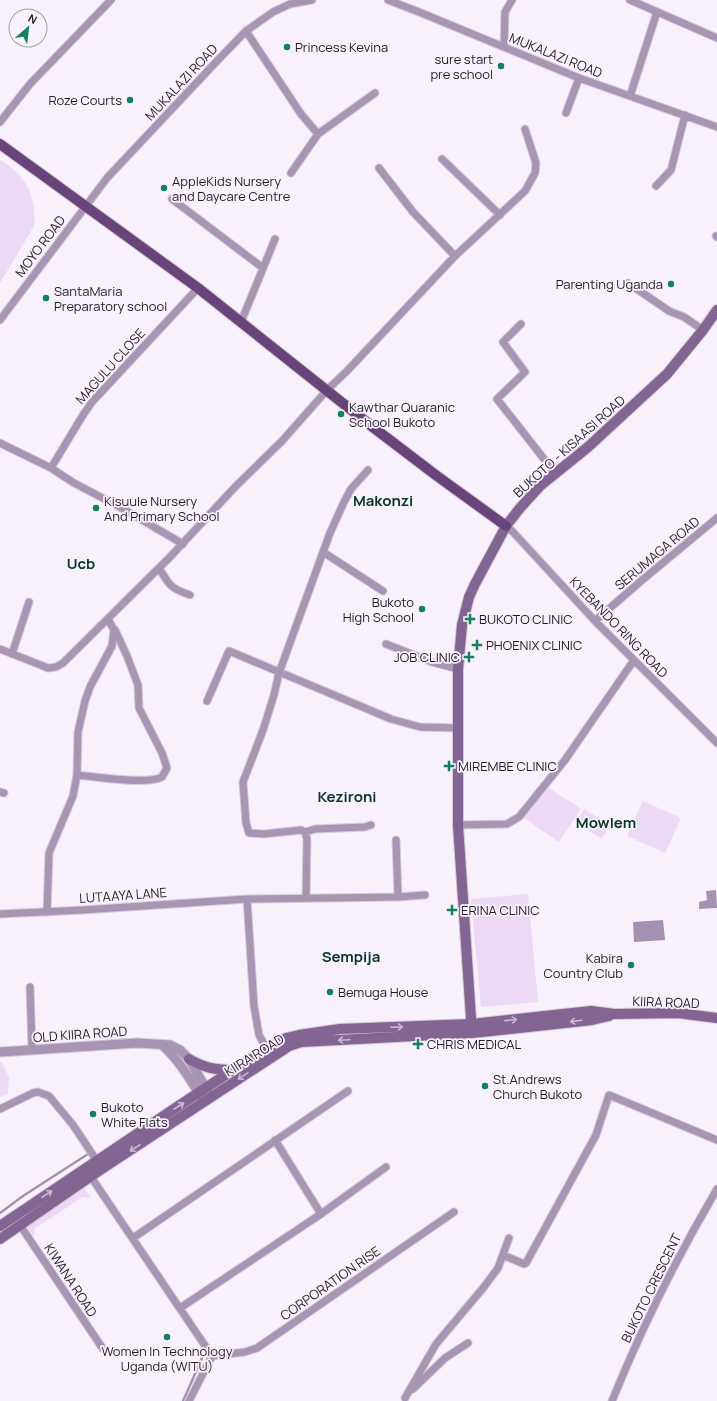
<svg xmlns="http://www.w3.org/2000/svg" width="717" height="1401" font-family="Manrope,sans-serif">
  <rect width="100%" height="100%" fill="#f8f1fc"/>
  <path fill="#ecd9f6" d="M 0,160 C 26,175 37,197 34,226 L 0,283 Z
    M 546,786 L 581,809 L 559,842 L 524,818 Z
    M 643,801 L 681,818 L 665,853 L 627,836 Z
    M 584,809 L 610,825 L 602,839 L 575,823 Z
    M 528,894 L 538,1002 L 481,1007 L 471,899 Z
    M 0,1062 L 2,1063 L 9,1077 L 8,1094 L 0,1097 Z
    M 86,1181 L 90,1184 L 84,1188 L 91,1198 L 82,1197 L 62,1211 L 35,1228 L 34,1237 L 25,1223 Z"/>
  <path fill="#a690b1" d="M 716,890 L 717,908 L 699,909 L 699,902 L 707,900 L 706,891 Z
    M 663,920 L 665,940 L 634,942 L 633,922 Z"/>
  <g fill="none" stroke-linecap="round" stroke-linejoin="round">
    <path stroke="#a690b1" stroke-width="2.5" d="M 0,1213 L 23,1196 L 88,1154
      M 183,1401 L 202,1358"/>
    <defs>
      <path id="minor" d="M 388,0 L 419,12 L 579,78 L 717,127
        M 630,0 L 717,38
        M 246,31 L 301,114 L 318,134
        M 504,47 L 505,12 L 512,0
        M 630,96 L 657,12
        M 566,113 L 579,78
        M 0,122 L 30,84 L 111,0
        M 442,159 L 500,215
        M 379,168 L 413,212 L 455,256
        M 291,173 L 318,134 L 375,93
        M 656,186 L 671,170 L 685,115
        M 172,199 L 263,268
        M 716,236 L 717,237
        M 628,283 L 669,311 L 684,317 L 703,330
        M 0,320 L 107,178 L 217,61 L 246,31 L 273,12 L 290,4 L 312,0
        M 241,322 L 275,239
        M 521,324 L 503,342 L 525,372 L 497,399 L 555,473
        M 0,443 L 51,468 L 74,483 L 120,507 L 183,544
        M 51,468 L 83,415 L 92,402 L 198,288
        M 506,526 L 513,532 L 595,621 L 717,743
        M 323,552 L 383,591
        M 159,568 C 170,586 170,588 190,595
        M 595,621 L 641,581 L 717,518
        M 386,644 L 432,662 L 458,669
        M 0,649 L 48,668 L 56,667 L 63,663 L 170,557 L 235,487 L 282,441 L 327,390 L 347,371 L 455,256 L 525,191 L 535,173 L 536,163 L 525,129
        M 12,654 L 29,602
        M 207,701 L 229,651 L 391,719 L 420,727 L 458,728
        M 77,775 C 95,777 147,785 162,777 L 167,768 L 162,753 L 139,708 L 138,685 L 127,656 L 115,630
        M 0,792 L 4,793
        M 458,825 L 507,824 L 519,817 L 565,760 L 634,660
        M 305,832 L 315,829 L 365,827 L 371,825
        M 396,840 L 398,897
        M 306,898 L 307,839 L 305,832 L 301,830 L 264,834 L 249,833 L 246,823 L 243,782 L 263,730 L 274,695 L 279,673 L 330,533 L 344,502 L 351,489 L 368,470
        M 247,899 L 254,1006 L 259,1035 L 267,1049
        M 47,912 L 49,853 L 73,796 L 77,775 L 78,732 L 85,701 L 90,687 L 112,646 L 114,630 L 108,619
        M 0,914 L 83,910 L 247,899 L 398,897 L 425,895
        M 30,987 L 32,1050
        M 0,1109 L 33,1093 L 38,1092 L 49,1096 L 73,1125 L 97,1161
        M 275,1140 L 321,1214
        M 89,1174 L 212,1356
        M 20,1225 L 103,1349
        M 133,1238 L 348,1091
        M 503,1255 L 524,1264 L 526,1263 L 596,1135 L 609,1095 L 717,1140
        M 180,1308 L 321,1214 L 386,1167
        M 413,1389 L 445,1358 L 468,1343
        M 405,1398 L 436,1344 L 484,1287 L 498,1268 L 509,1238
        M 189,1401 L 212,1356 L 245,1352 L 257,1348 L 454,1212
        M 612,1401 C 642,1327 677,1257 717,1189"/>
      <path id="tertiary" d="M 162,1045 C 179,1060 190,1079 202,1098
        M 0,1052 L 137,1043 L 170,1045 L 180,1050 L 189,1059 L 209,1094"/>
      <path id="secondary" d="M 472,1033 L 458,825 L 458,669 L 462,625 L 469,597 L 475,584 L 506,526 L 520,508 L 541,485 L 588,447 L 667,374 L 703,330 L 717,310
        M 189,1059 C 205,1068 215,1070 233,1070
        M 0,1226 L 180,1105 L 233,1070 L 286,1038 L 299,1035 L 340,1029 L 472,1024 L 591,1011 L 614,1014 L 678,1013 L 717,1018
        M 0,1239 L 103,1168 L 289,1046 L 301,1042 L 472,1033 L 592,1020 L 609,1016"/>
      <path id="primary" d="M 0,144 L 198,288 L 374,428 L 437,476 L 506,526"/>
    </defs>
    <use href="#minor" stroke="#d2cbd5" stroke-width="9"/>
    <use href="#tertiary" stroke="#d2cbd5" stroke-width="11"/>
    <use href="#secondary" stroke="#d2cbd5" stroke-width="12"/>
    <use href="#primary" stroke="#d2cbd5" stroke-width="12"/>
    <use href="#minor" stroke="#a894b3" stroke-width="7"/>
    <use href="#tertiary" stroke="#a894b3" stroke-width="9"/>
    <use href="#secondary" stroke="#836593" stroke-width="10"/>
    <use href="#primary" stroke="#69447b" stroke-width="10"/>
  </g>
  <defs><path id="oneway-shaft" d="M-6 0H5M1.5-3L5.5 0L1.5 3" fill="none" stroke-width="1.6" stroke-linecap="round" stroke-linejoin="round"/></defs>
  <g stroke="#c9b9d2">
    <use href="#oneway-shaft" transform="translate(511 1020) rotate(-6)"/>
    <use href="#oneway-shaft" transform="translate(576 1021) rotate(173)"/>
    <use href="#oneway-shaft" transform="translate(397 1027) rotate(-2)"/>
    <use href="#oneway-shaft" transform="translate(344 1040) rotate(177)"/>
    <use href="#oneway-shaft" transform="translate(243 1076) rotate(146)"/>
    <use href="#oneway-shaft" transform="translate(179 1106) rotate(-33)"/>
    <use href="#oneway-shaft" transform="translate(135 1148) rotate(147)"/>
    <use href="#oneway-shaft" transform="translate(47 1194) rotate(-33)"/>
  </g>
  <g fill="#14805c" stroke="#f8f1fc" stroke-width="1.5">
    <circle cx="287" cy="47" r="4"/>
    <circle cx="501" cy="66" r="4"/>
    <circle cx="130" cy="100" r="4"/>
    <circle cx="164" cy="188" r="4"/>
    <circle cx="671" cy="284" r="4"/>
    <circle cx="46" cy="298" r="4"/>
    <circle cx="341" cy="414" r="4"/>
    <circle cx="96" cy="508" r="4"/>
    <circle cx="422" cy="609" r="4"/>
    <path d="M468 613h4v4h4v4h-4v4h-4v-4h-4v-4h4z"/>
    <path d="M475 639h4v4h4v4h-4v4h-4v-4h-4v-4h4z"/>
    <path d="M467 651h4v4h4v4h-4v4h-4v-4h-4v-4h4z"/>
    <path d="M447 760h4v4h4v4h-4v4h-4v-4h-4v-4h4z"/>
    <path d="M450 904h4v4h4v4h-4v4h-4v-4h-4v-4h4z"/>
    <circle cx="631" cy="965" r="4"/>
    <circle cx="330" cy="992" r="4"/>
    <path d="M416 1038h4v4h4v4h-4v4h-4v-4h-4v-4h4z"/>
    <circle cx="485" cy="1086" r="4"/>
    <circle cx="93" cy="1114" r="4"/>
    <circle cx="167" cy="1337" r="4"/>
  </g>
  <g text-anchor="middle" stroke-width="3.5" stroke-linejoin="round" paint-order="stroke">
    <g font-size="13" fill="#231c26" stroke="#f8f1fc" text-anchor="start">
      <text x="295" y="52">Princess Kevina</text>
      <text x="493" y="64" text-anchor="end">sure start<tspan x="493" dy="15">pre school</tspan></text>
      <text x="122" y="105" text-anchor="end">Roze Courts</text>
      <text x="172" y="186">AppleKids Nursery<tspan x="172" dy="15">and Daycare Centre</tspan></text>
      <text x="663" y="289" text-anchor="end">Parenting Uganda</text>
      <text x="54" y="296">SantaMaria<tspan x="54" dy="15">Preparatory school</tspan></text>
      <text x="349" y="412">Kawthar Quaranic<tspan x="349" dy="15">School Bukoto</tspan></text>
      <text x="104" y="506">Kisuule Nursery<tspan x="104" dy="15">And Primary School</tspan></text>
      <text x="414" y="607" text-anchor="end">Bukoto<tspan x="414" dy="15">High School</tspan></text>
      <text x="479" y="624">BUKOTO CLINIC</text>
      <text x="486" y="650">PHOENIX CLINIC</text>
      <text x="460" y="662" text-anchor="end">JOB CLINIC</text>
      <text x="458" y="771">MIREMBE CLINIC</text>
      <text x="461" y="915">ERINA CLINIC</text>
      <text x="623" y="963" text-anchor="end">Kabira<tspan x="623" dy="15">Country Club</tspan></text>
      <text x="338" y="997">Bemuga House</text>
      <text x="427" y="1049">CHRIS MEDICAL</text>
      <text x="493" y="1084">St.Andrews<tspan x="493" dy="15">Church Bukoto</tspan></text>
      <text x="101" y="1112">Bukoto<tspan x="101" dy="15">White Flats</tspan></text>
      <text x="167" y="1356" text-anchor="middle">Women In Technology<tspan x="167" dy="15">Uganda (WITU)</tspan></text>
    </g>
    <g font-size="13" fill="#231c26" stroke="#f8f1fc">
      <text transform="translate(556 55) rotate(22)" y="5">MUKALAZI ROAD</text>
      <text transform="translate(181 82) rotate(-47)" y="5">MUKALAZI ROAD</text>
      <text transform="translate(40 246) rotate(-53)" y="5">MOYO ROAD</text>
      <text transform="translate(110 366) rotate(-48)" y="5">MAGULU CLOSE</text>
      <text transform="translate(569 446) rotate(-42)" y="5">BUKOTO - KISAASI ROAD</text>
      <text transform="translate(657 553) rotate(-40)" y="5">SERUMAGA ROAD</text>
      <text transform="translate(619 627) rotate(46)" y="5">KYEBANDO RING ROAD</text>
      <text transform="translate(123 895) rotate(-4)" y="5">LUTAAYA LANE</text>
      <text transform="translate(666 1002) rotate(2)" y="5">KIIRA ROAD</text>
      <text transform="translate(80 1034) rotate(-4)" y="5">OLD KIIRA ROAD</text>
      <text transform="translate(254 1055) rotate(-32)" y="5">KIIRA ROAD</text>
      <text transform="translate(71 1280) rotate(57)" y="5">KIWANA ROAD</text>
      <text transform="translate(330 1283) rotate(-35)" y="5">CORPORATION RISE</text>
      <text transform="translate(651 1288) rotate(-64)" y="5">BUKOTO CRESCENT</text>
    </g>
    <g font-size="15" font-weight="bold" fill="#083928" stroke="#f8f1fc">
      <text x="383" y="506">Makonzi</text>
      <text x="81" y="569">Ucb</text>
      <text x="347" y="802">Kezironi</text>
      <text x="606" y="828">Mowlem</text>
      <text x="351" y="962">Sempija</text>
    </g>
  </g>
  <g transform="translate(28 28) rotate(28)"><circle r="19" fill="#f8f1fc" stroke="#a39ca6"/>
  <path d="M0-3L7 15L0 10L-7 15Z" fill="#14805c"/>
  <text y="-6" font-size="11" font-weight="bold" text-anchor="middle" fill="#231c26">N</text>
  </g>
</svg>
